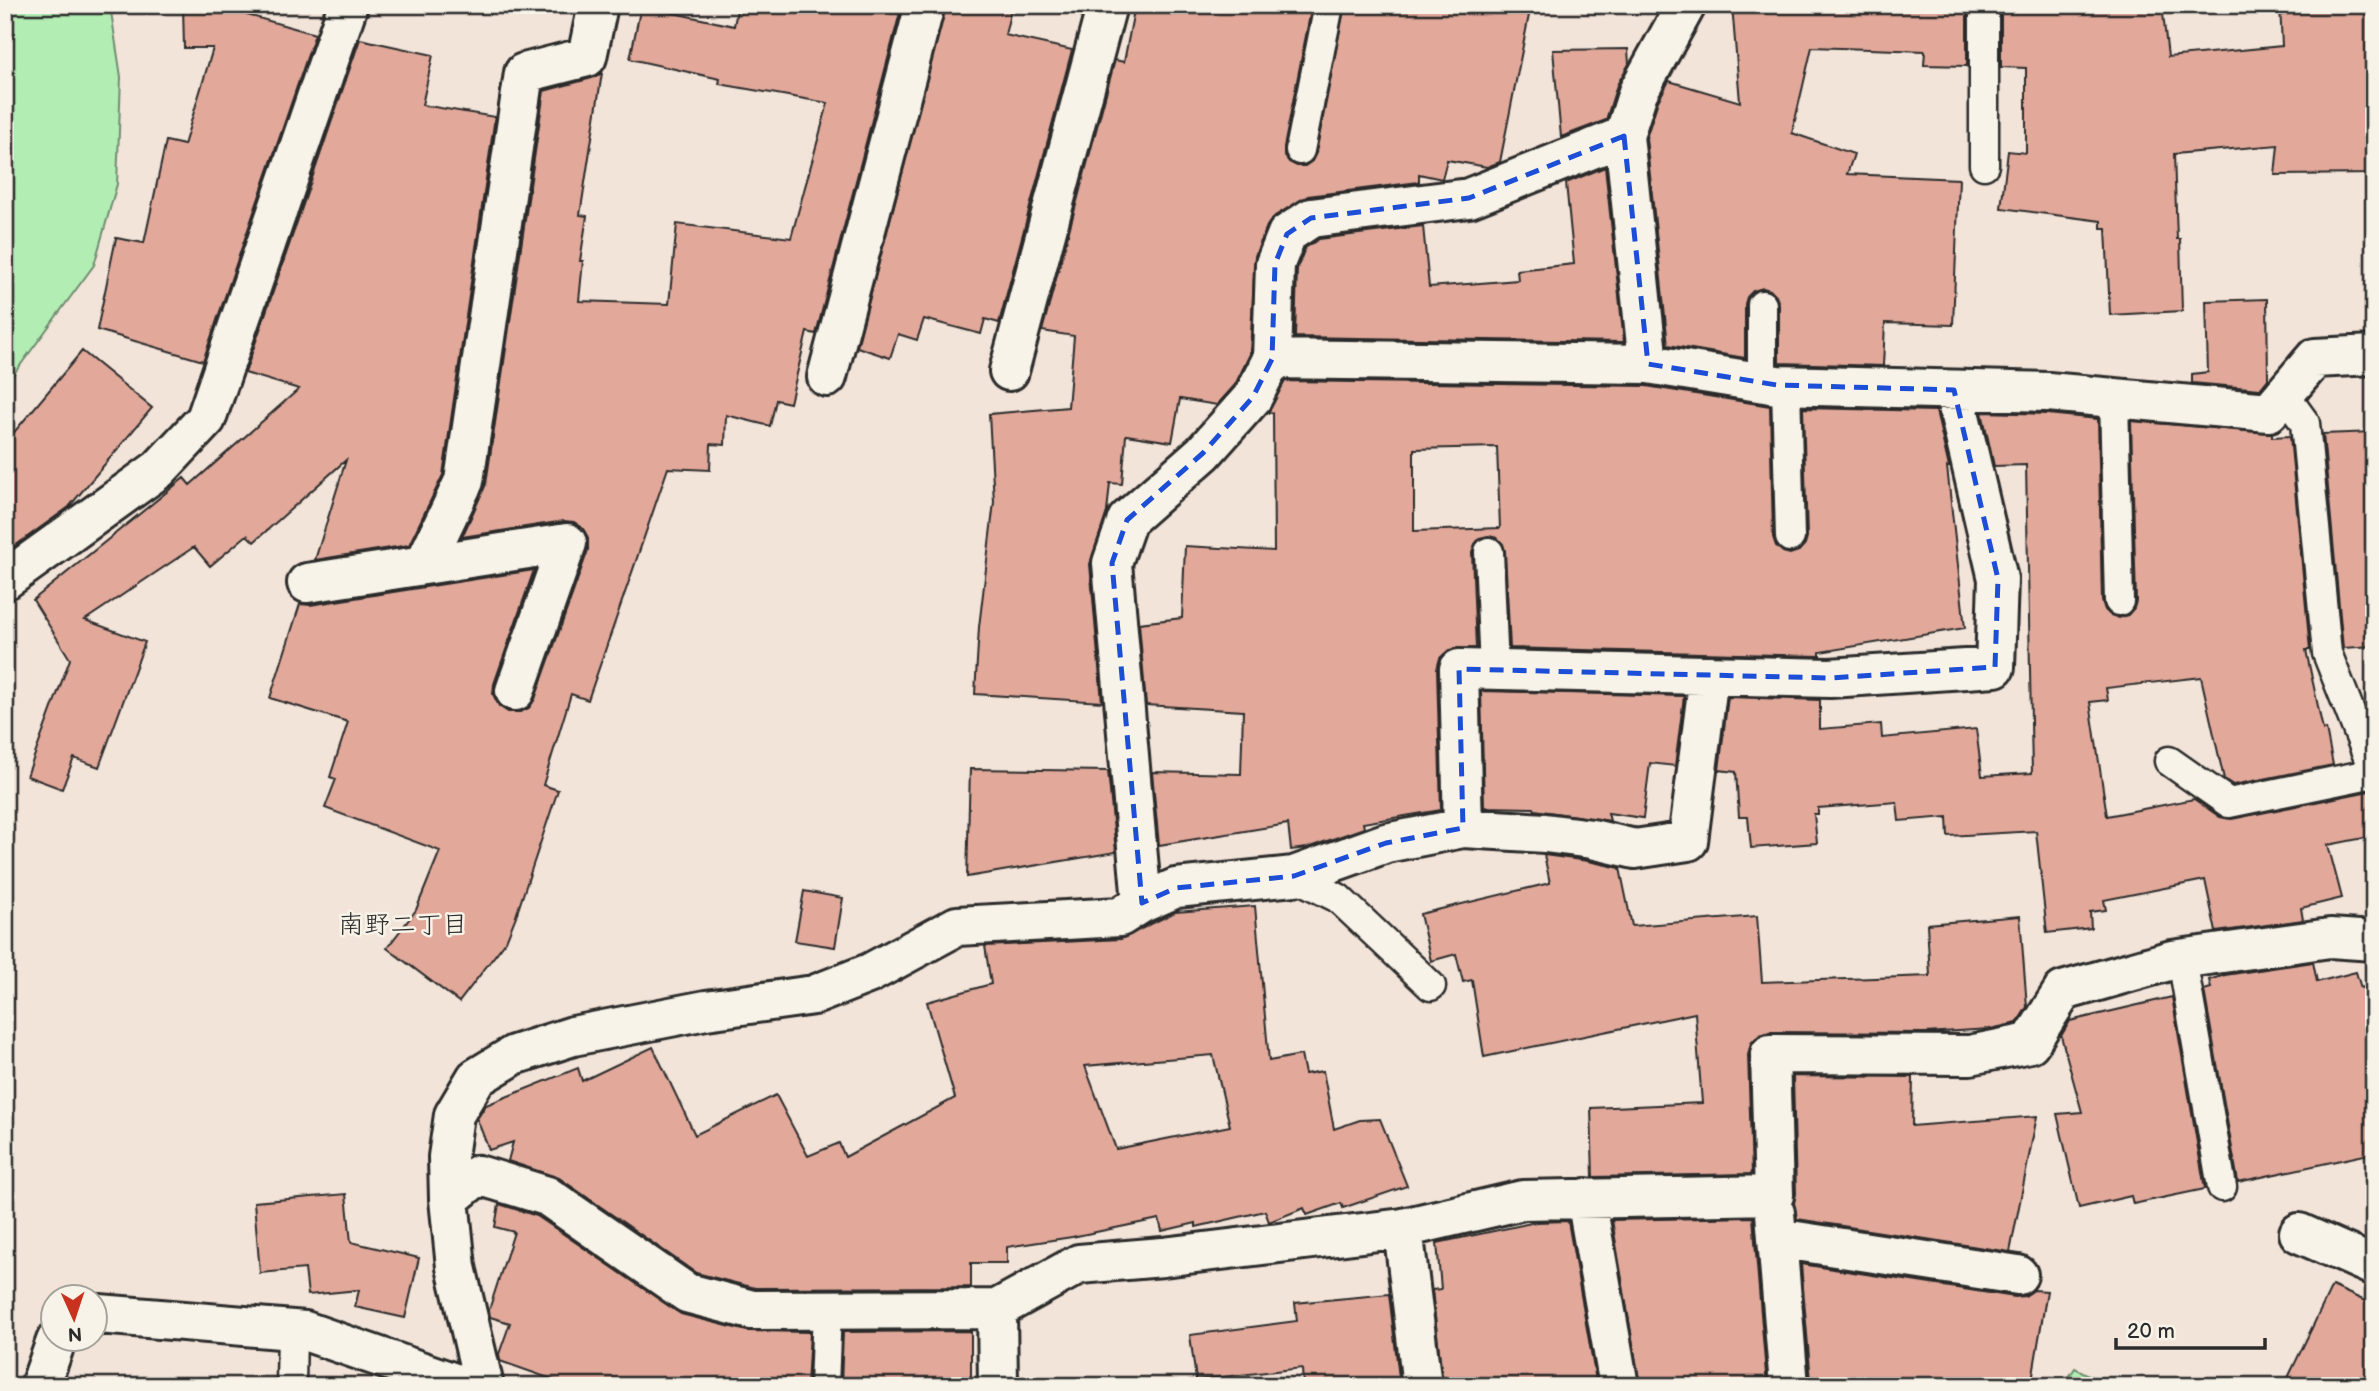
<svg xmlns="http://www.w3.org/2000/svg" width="2379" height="1391" font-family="'Balsamiq Sans','Klee One',sans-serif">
  <rect width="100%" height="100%" fill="#f3e4d9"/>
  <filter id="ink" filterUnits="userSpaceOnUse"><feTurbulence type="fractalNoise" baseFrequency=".0143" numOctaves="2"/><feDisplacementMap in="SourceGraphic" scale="14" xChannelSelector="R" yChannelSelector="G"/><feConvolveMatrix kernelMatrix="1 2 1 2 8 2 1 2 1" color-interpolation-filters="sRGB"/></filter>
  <g filter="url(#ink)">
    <path fill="#b2eeb4" stroke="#6e8c70" stroke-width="2" d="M 5,5 L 110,5 L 121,77 L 117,184 L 94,265 L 5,386 Z
      M 2075,1368 L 2110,1386 L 2063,1386 Z"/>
    <path fill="#e2a99b" stroke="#2b2b2b" stroke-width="2" fill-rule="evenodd" d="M 183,5 L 212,5 L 315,34 L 203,361 L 97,330 L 116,238 L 144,243 L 166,141 L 184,145 L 213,48 L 184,48 Z
      M 738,5 L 902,5 L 816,334 L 807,332 L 790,403 L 776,400 L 770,426 L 726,415 L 725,445 L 711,444 L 710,470 L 668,468 L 588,700 L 571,694 L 543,785 L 558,790 L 516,916 L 506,941 L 459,1002 L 387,948 L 416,910 L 440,851 L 325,808 L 336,779 L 330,777 L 348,722 L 270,698 L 300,604 L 310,605 L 534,570 L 494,684 L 493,694 L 499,706 L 508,712 L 520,712 L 529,708 L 535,699 L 588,550 L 588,538 L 583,529 L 574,522 L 564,521 L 462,537 L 486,484 L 544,91 L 592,78 L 602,73 L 580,215 L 587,216 L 580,261 L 583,261 L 579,301 L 669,304 L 677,224 L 791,238 L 828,103 L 719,84 L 720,79 L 630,59 L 641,6 L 734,26 Z
      M 946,5 L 1012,5 L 1005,35 L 1072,50 L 999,323 L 985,319 L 981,334 L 924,319 L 917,340 L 898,334 L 890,358 L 857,347 Z
      M 1135,5 L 1312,5 L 1284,147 L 1284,155 L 1289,162 L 1297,166 L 1305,166 L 1312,161 L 1316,153 L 1345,5 L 1531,5 L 1500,162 L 1487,167 L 1447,160 L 1442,179 L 1419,174 L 1419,182 L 1308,196 L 1275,216 L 1267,226 L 1255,256 L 1250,354 L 1235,385 L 1217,405 L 1180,399 L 1172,442 L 1126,435 L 1122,484 L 1110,483 L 1107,512 L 1090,564 L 1102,702 L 975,694 L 979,627 L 994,502 L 989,414 L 1068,407 L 1074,336 L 1042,331 L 1115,60 L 1124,62 Z
      M 1732,5 L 1967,5 L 1967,66 L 1924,65 L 1925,51 L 1812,47 L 1792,133 L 1854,154 L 1847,174 L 1959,179 L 1953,325 L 1885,323 L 1883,366 L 1779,363 L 1779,304 L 1776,296 L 1770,290 L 1763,288 L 1753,291 L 1747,297 L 1745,304 L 1745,358 L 1668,345 L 1646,138 L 1658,101 L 1669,81 L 1740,102 Z
      M 2001,5 L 2162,5 L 2168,57 L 2282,46 L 2280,5 L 2374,5 L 2374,174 L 2275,175 L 2278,145 L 2174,154 L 2177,239 L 2180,239 L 2182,311 L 2110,315 L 2106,228 L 2101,228 L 2101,221 L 2001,208 L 2008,151 L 2026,153 L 2026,68 L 2001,67 Z
      M 360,39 L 433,55 L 422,105 L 495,117 L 443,475 L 409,545 L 315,560 L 346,460 L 254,542 L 247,535 L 210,566 L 194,547 L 85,620 L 145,642 L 99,767 L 74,758 L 62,789 L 27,776 L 70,659 L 33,600 L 184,478 L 190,485 L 299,389 L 245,373 Z
      M 1628,49 L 1629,64 L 1617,85 L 1606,120 L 1561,137 L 1553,50 Z
      M 1605,167 L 1624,342 L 1295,337 L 1297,269 L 1305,248 L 1319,239 L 1423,226 L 1429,287 L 1518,280 L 1517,270 L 1574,264 L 1566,183 Z
      M 2267,299 L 2268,379 L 2260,389 L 2192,383 L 2192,374 L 2208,372 L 2206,301 Z
      M 82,351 L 152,408 L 69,507 L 5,553 L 5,443 Z
      M 1285,381 L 1646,386 L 1770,406 L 1773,537 L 1776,546 L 1783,552 L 1790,554 L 1799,551 L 1805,544 L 1807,537 L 1803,408 L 1936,411 L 1949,467 L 1947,467 L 1965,628 L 1820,652 L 1820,656 L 1510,648 L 1505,551 L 1503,544 L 1497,538 L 1488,536 L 1480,538 L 1475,544 L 1472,552 L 1476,648 L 1449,650 L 1440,658 L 1437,669 L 1441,810 L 1363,823 L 1364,828 L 1307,848 L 1291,850 L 1288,824 L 1159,845 L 1152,772 L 1241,774 L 1243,711 L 1146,705 L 1139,623 L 1182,618 L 1185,546 L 1274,551 L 1273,413 L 1268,413 ZM 1497,447 L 1500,528 L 1414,531 L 1414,449 Z
      M 1982,412 L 2047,414 L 2098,419 L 2102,601 L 2105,610 L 2110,615 L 2119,618 L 2128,615 L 2134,608 L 2136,601 L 2131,421 L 2272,433 L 2272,437 L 2290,436 L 2310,650 L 2306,650 L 2323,730 L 2326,729 L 2333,765 L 2233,785 L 2224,779 L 2201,677 L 2106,688 L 2108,700 L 2090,702 L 2107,816 L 2194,799 L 2220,817 L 2232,819 L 2374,790 L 2374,836 L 2328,845 L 2342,898 L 2301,908 L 2303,920 L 2216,932 L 2205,880 L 2104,900 L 2106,910 L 2090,912 L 2091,928 L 2047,933 L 2036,831 L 1948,836 L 1947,817 L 1899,821 L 1897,802 L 1818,808 L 1818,814 L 1814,814 L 1817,843 L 1751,848 L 1748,817 L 1739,817 L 1736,772 L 1719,770 L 1728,697 L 1820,700 L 1820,729 L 1881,724 L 1882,738 L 1976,729 L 1982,776 L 2032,773 L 2026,465 L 1994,466 Z
      M 2374,432 L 2374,646 L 2343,648 L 2323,434 Z
      M 1481,691 L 1684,696 L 1675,766 L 1650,763 L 1643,818 L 1608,813 L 1610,821 L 1535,810 L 1534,808 L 1484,807 Z
      M 970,769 L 1108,771 L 1116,852 L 967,877 Z
      M 1544,855 L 1588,861 L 1620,868 L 1632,926 L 1757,916 L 1762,982 L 1930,976 L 1927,924 L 2020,916 L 2027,1007 L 2017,1023 L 1990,1029 L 1925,1033 L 1770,1032 L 1760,1035 L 1751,1043 L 1748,1055 L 1752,1174 L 1593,1177 L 1591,1108 L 1702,1103 L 1695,1013 L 1484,1057 L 1472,980 L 1463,982 L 1456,954 L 1431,961 L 1420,914 L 1550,883 Z
      M 804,891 L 843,898 L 835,947 L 795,941 Z
      M 1255,906 L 1269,1061 L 1301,1055 L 1305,1074 L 1323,1071 L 1334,1129 L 1360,1120 L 1380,1119 L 1407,1186 L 1343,1208 L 1341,1203 L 1307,1215 L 1304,1208 L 1269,1222 L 1265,1211 L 1196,1227 L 1196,1223 L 1162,1231 L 1159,1219 L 1072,1237 L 1007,1247 L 1007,1263 L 971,1263 L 971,1287 L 755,1288 L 696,1273 L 559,1178 L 508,1161 L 513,1142 L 489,1150 L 477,1119 L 486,1105 L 578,1068 L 582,1081 L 653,1047 L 695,1135 L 776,1095 L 808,1156 L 839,1143 L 845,1157 L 955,1098 L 927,1002 L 991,984 L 985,946 L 1121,939 L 1175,912 ZM 1213,1055 L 1230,1126 L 1116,1149 L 1085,1066 Z
      M 2313,962 L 2317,982 L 2356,972 L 2361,988 L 2374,984 L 2374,1153 L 2238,1182 L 2204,990 L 2211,988 L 2209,980 L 2225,975 Z
      M 2172,997 L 2205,1189 L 2133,1204 L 2131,1196 L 2079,1208 L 2057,1114 L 2082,1112 L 2061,1036 L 2070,1021 Z
      M 1793,1076 L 1913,1077 L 1912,1126 L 2037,1116 L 2010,1252 L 1797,1219 L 1794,1203 L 1796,1194 Z
      M 346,1194 L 351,1242 L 419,1258 L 405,1318 L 355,1307 L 359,1290 L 308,1295 L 305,1269 L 260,1273 L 254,1202 Z
      M 499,1204 L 537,1216 L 681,1314 L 747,1331 L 810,1332 L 807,1386 L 571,1386 L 500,1361 L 499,1354 L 510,1323 L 490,1317 L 489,1310 L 514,1232 L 495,1227 Z
      M 1753,1217 L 1767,1386 L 1640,1386 L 1612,1220 Z
      M 1568,1221 L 1597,1386 L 1443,1386 L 1432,1290 L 1441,1289 L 1437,1243 L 1536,1222 Z
      M 1801,1264 L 2015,1297 L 2025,1296 L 2034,1290 L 2047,1291 L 2031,1386 L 1845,1386 L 1811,1381 Z
      M 2332,1286 L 2374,1305 L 2374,1386 L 2284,1386 Z
      M 1389,1294 L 1400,1386 L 1303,1386 L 1302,1368 L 1196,1380 L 1190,1335 L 1297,1321 L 1295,1303 Z
      M 971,1331 L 971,1386 L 841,1386 L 843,1332 Z"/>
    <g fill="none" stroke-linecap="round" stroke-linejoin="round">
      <defs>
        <path id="service" d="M 1300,150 L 1329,5
          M 1984,165 L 1984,5
          M 1762,383 L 1762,305
          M 1786,385 L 1790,537
          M 2284,394 L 2305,423 L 2327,653 L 2374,772
          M 2114,398 L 2119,601
          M 1489,552 L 1494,670
          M 2169,761 L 2229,803 L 2374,773
          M 1294,876 L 1338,898 L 1431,986
          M 2182,959 L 2222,1187
          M 291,1386 L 292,1330
          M 824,1386 L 827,1310"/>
        <path id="minor" d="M 1624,136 L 1648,364
          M 1272,359 L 1648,364 L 1777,385 L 2048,392 L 2269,412 L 2315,358 L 2374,355
          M 1009,371 L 1107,5
          M 827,377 L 925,5
          M 424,565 L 464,481 L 524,73 L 587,57 L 598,5
          M 5,580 L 159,469 L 206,419 L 348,5
          M 307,583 L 567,543 L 515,691
          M 1463,828 L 1459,669 L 1830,678 L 1995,667 L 1998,579 L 1954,390
          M 1142,903 L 1112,563 L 1127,520 L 1203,453 L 1253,397 L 1272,359 L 1275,264 L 1287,234 L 1311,218 L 1469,198 L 1624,136 L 1638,92 L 1686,5
          M 1586,1198 L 1619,1386
          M 449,1199 L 448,1157 L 454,1115 L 476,1078 L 514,1055 L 573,1036 L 706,1010 L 814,995 L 870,973 L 957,926 L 1120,917 L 1142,903 L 1176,888 L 1294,876 L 1386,843 L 1463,828 L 1545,833 L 1592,839 L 1635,849 L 1688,841 L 1709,675
          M 1775,1213 L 1789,1386
          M 1403,1228 L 1422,1386
          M 2299,1233 L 2374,1266
          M 1777,1238 L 2018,1275
          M 997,1309 L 998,1386
          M 94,1317 L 99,1314 L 305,1331 L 463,1386
          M 40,1386 L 56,1341 L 60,1338
          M 484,1386 L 456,1267 L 449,1199 L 478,1175 L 547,1196 L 687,1293 L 752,1310 L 997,1309 L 1079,1264 L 1163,1257 L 1403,1228 L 1523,1200 L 1774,1195 L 1770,1054 L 1970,1055 L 2030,1043 L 2063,991 L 2172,960 L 2330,938 L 2374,941"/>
      </defs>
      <use href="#service" stroke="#2b2b2b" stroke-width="33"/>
      <use href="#minor" stroke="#2b2b2b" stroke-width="44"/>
      <use href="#service" stroke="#f7f3e8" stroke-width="28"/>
      <use href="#minor" stroke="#f7f3e8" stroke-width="38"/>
    </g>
  </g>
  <path fill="none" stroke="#1d4ed8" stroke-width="5" stroke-dasharray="14 9" stroke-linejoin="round" d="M 1624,136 L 1648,364 L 1777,385 L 1954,390 L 1998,579 L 1995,667 L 1830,678 L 1459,669 L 1463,828 L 1386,843 L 1294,876 L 1176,888 L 1142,903 L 1112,563 L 1127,520 L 1203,453 L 1253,397 L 1272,359 L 1275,264 L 1287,234 L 1311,218 L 1469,198 Z"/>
  <g text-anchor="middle" stroke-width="5" stroke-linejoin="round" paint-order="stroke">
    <g font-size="26" fill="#2b2b2b" stroke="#f7f3e8">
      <text x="403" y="933">南野二丁目</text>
    </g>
  </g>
  <rect width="2379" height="1391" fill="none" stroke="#f7f3e8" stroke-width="28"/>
  <rect x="14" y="14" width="2351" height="1363" fill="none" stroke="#2b2b2b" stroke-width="2.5" filter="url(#ink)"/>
  <g transform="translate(74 1318) rotate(177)"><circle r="33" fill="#f7f3e8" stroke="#a5a39c" stroke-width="2"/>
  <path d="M0-5L12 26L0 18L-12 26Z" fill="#c8321e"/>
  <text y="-10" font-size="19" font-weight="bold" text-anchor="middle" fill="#2b2b2b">N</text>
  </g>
  <path d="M2116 1338v10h149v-10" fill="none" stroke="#2b2b2b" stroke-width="3.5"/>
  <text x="2127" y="1338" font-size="21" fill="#2b2b2b" stroke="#f7f3e8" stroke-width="5" paint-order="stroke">20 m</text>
</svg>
